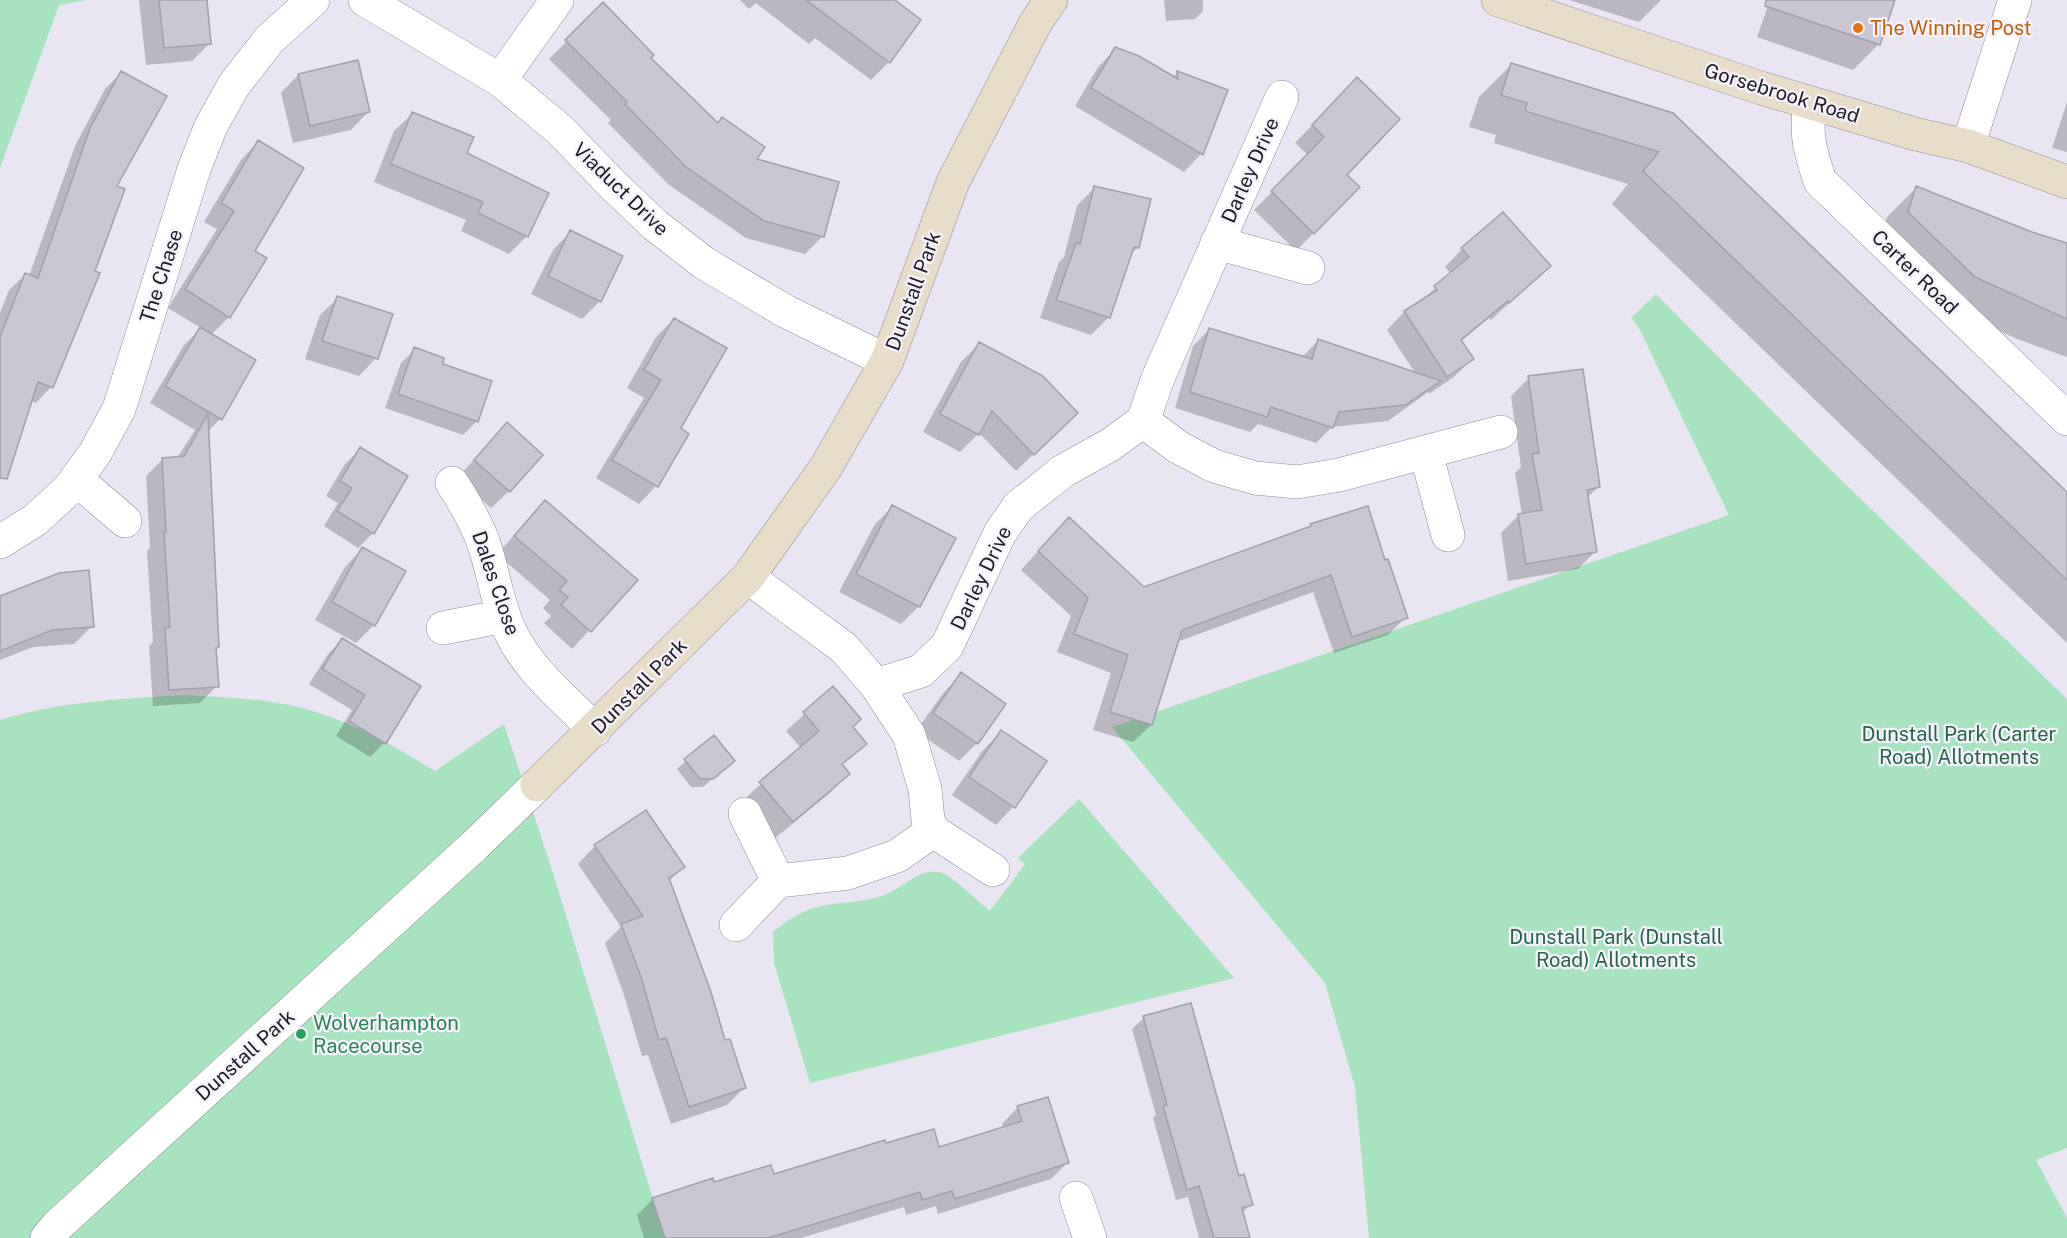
<svg xmlns="http://www.w3.org/2000/svg" width="2067" height="1238" font-family="'Public Sans',sans-serif">
  <rect width="100%" height="100%" fill="#eae5f2"/>
  <path fill="#a8e3c0" d="M 0,0 L 87,0 L 59,5 L 0,168 Z
    M 1656,294 L 1831,470 L 2067,699 L 2067,1148 L 2036,1160 L 2067,1218 L 2067,1238 L 1369,1238 L 1355,1087 L 1325,983 L 1112,727 L 1729,515 L 1638,326 L 1631,318 Z
    M 184,695 C 227,698 275,698 316,712 C 360,726 396,747 435,771 L 504,724 L 552,870 L 665,1238 L 0,1238 L 0,720 C 60,701 122,699 184,695 Z
    M 1079,799 L 1234,978 L 810,1083 L 774,963 L 773,932 C 788,920 802,910 821,906 C 843,901 868,903 889,893 C 904,886 921,868 939,872 C 951,874 978,902 990,911 L 1025,864 L 1018,858 Z"/>
  <path fill="#0003" d="M 139,0 L 205,0 L 210,43 L 192,61 L 146,65 Z
    M 740,0 L 892,0 L 919,20 L 889,62 L 871,80 L 815,38 L 809,44 L 756,3 L 749,9 Z
    M 1164,0 L 1203,0 L 1203,11 L 1195,19 L 1166,21 Z
    M 1569,0 L 1661,0 L 1639,22 Z
    M 1770,0 L 1893,0 L 1879,44 L 1853,70 L 1757,37 Z
    M 603,5 L 649,58 L 717,124 L 722,119 L 754,160 L 823,236 L 805,254 L 746,238 L 669,185 L 608,123 L 611,120 L 549,59 Z
    M 1116,49 L 1172,78 L 1178,72 L 1226,91 L 1201,154 L 1184,172 L 1075,106 L 1098,67 Z
    M 1511,65 L 1672,114 L 2067,494 L 2067,643 L 1612,204 L 1628,184 L 1494,143 L 1496,135 L 1469,127 L 1479,97 Z
    M 121,73 L 115,187 L 51,387 L 36,403 L 31,401 L 0,471 L 0,313 L 9,290 L 25,275 L 29,276 L 75,146 L 105,89 Z
    M 298,75 L 368,112 L 351,130 L 293,143 L 281,93 Z
    M 1339,97 L 1345,175 L 1358,187 L 1296,251 L 1254,210 L 1308,155 L 1295,143 Z
    M 2067,102 L 2067,152 L 2052,148 Z
    M 412,114 L 465,154 L 527,236 L 509,254 L 461,231 L 466,220 L 374,182 L 394,131 Z
    M 258,142 L 253,251 L 229,317 L 211,335 L 220,419 L 207,432 L 217,647 L 215,649 L 217,686 L 200,703 L 153,706 L 149,646 L 153,642 L 147,551 L 150,548 L 146,476 L 163,459 L 177,458 L 195,430 L 150,403 L 184,345 L 201,328 L 168,308 L 217,229 L 204,222 L 241,160 Z
    M 1917,187 L 2032,234 L 2067,245 L 2067,357 L 2017,339 L 1945,306 L 1879,242 L 1887,217 Z
    M 1094,188 L 1138,247 L 1130,255 L 1108,318 L 1091,335 L 1040,318 L 1059,262 L 1064,257 L 1077,206 Z
    M 570,232 L 621,257 L 599,302 L 582,319 L 531,294 L 553,250 Z
    M 1462,249 L 1549,266 L 1491,320 L 1489,318 L 1460,342 L 1472,359 L 1454,377 L 1429,394 L 1428,392 L 1388,421 L 1332,427 L 1316,443 L 1258,424 L 1250,432 L 1175,408 L 1193,346 L 1209,330 L 1303,356 L 1319,340 L 1416,374 L 1387,330 L 1404,312 L 1419,303 L 1451,274 L 1445,267 Z
    M 338,298 L 376,358 L 359,376 L 305,359 L 320,315 Z
    M 674,319 L 679,429 L 656,486 L 639,504 L 596,478 L 644,398 L 627,388 L 656,337 Z
    M 979,344 L 1076,413 L 1016,471 L 979,433 L 960,452 L 923,432 L 961,362 Z
    M 415,349 L 441,365 L 477,421 L 463,435 L 385,408 L 401,363 Z
    M 1529,378 L 1598,487 L 1587,498 L 1596,551 L 1578,569 L 1508,581 L 1501,533 L 1518,516 L 1522,515 L 1515,473 L 1521,467 L 1511,396 Z
    M 507,424 L 509,491 L 491,508 L 457,478 Z
    M 360,449 L 373,533 L 358,548 L 324,526 L 338,503 L 326,496 L 345,464 Z
    M 545,502 L 636,580 L 572,649 L 544,623 L 551,616 L 543,608 L 550,600 L 497,554 Z
    M 893,506 L 919,606 L 901,624 L 839,592 L 875,524 Z
    M 1311,525 L 1384,562 L 1406,617 L 1388,635 L 1334,653 L 1313,592 L 1177,642 L 1151,725 L 1133,742 L 1093,730 L 1111,673 L 1057,652 L 1071,616 L 1021,570 L 1051,537 L 1144,588 L 1308,528 Z
    M 362,549 L 374,625 L 356,643 L 315,620 L 345,567 Z
    M 0,598 L 92,626 L 74,644 L 33,647 L 0,660 Z
    M 342,640 L 418,687 L 384,743 L 370,757 L 336,736 L 352,710 L 309,684 L 328,654 Z
    M 962,674 L 977,743 L 959,761 L 916,731 L 944,692 Z
    M 833,688 L 851,727 L 865,743 L 841,766 L 848,774 L 831,792 L 774,839 L 742,801 L 801,748 L 786,731 Z
    M 1001,732 L 1044,762 L 1013,807 L 996,825 L 952,795 L 983,750 Z
    M 713,737 L 724,769 L 703,787 L 691,787 L 677,769 Z
    M 595,846 L 683,867 L 669,881 L 724,1042 L 745,1087 L 727,1105 L 671,1124 L 648,1055 L 642,1056 L 624,995 L 605,943 L 621,927 L 578,864 Z
    M 1144,1018 L 1238,1177 L 1251,1204 L 1242,1213 L 1249,1238 L 1199,1238 L 1188,1197 L 1176,1200 L 1153,1118 L 1156,1115 L 1132,1029 Z
    M 1018,1107 L 1067,1163 L 1051,1179 L 938,1214 L 936,1206 L 906,1215 L 904,1207 L 801,1238 L 644,1238 L 637,1215 L 653,1199 L 713,1184 L 773,1175 L 885,1145 L 938,1148 L 1004,1129 L 1002,1124 Z"/>
  <path fill="#cac7d5" stroke="#a2a0ad" stroke-width="1.5" d="M 159,0 L 207,0 L 211,44 L 164,48 Z
    M 806,0 L 895,0 L 921,20 L 890,63 Z
    M 1766,0 L 1895,0 L 1880,45 L 1765,6 Z
    M 603,2 L 654,55 L 651,58 L 718,123 L 722,117 L 765,147 L 757,159 L 839,182 L 824,237 L 764,221 L 686,167 L 625,104 L 627,102 L 565,40 Z
    M 1115,47 L 1139,56 L 1178,79 L 1177,71 L 1228,90 L 1203,155 L 1091,88 Z
    M 358,60 L 370,112 L 310,126 L 298,74 Z
    M 1511,63 L 1673,113 L 2067,492 L 2067,580 L 1643,171 L 1659,152 L 1525,111 L 1527,103 L 1501,95 Z
    M 121,71 L 167,96 L 117,186 L 125,189 L 95,271 L 100,273 L 53,388 L 38,382 L 7,479 L 0,478 L 0,337 L 25,273 L 38,278 L 90,128 Z
    M 1357,77 L 1400,119 L 1347,175 L 1360,187 L 1314,234 L 1271,191 L 1324,137 L 1312,125 Z
    M 412,112 L 474,137 L 467,153 L 549,193 L 528,237 L 478,213 L 483,202 L 391,164 Z
    M 258,140 L 304,168 L 255,251 L 267,258 L 230,318 L 185,289 L 234,211 L 221,203 Z
    M 1094,186 L 1151,199 L 1139,248 L 1134,247 L 1110,318 L 1056,300 L 1076,243 L 1080,244 Z
    M 1916,186 L 2032,232 L 2067,243 L 2067,319 L 1975,277 L 1908,212 Z
    M 1503,212 L 1551,266 L 1509,303 L 1508,301 L 1461,340 L 1474,359 L 1447,377 L 1404,311 L 1437,290 L 1434,286 L 1469,257 L 1461,248 Z
    M 570,230 L 623,256 L 601,302 L 548,276 Z
    M 337,296 L 393,314 L 378,359 L 322,341 Z
    M 674,318 L 727,348 L 681,428 L 689,434 L 658,487 L 612,460 L 661,380 L 644,370 Z
    M 200,327 L 256,360 L 222,420 L 165,386 Z
    M 1209,328 L 1312,359 L 1318,339 L 1441,381 L 1405,405 L 1339,412 L 1333,428 L 1271,407 L 1267,417 L 1190,392 Z
    M 979,342 L 1043,376 L 1078,413 L 1034,455 L 992,411 L 979,435 L 940,414 Z
    M 414,347 L 444,358 L 443,364 L 492,381 L 478,422 L 398,394 Z
    M 1583,369 L 1600,487 L 1587,490 L 1597,552 L 1526,564 L 1518,514 L 1542,510 L 1532,454 L 1539,453 L 1528,376 Z
    M 208,414 L 219,647 L 216,648 L 219,687 L 169,690 L 165,628 L 170,627 L 164,532 L 166,532 L 162,458 L 184,456 Z
    M 507,422 L 543,455 L 510,492 L 474,460 Z
    M 360,447 L 408,476 L 374,534 L 337,511 L 352,488 L 340,481 Z
    M 545,500 L 638,580 L 591,632 L 561,605 L 568,597 L 559,590 L 567,581 L 514,536 Z
    M 892,505 L 956,538 L 920,607 L 856,574 Z
    M 1368,506 L 1385,560 L 1388,559 L 1408,618 L 1352,637 L 1331,575 L 1182,630 L 1152,725 L 1110,712 L 1128,655 L 1074,634 L 1088,598 L 1038,551 L 1069,517 L 1144,587 L 1311,526 L 1310,524 Z
    M 362,547 L 406,571 L 375,626 L 332,602 Z
    M 89,570 L 94,627 L 52,630 L 0,651 L 0,596 L 59,573 Z
    M 342,638 L 421,686 L 386,744 L 349,721 L 365,695 L 322,669 Z
    M 961,672 L 1006,704 L 978,744 L 933,713 Z
    M 833,686 L 861,719 L 853,727 L 867,744 L 842,764 L 850,774 L 793,822 L 759,782 L 819,731 L 803,712 Z
    M 1001,730 L 1047,761 L 1015,808 L 969,777 Z
    M 714,735 L 735,761 L 713,779 L 700,779 L 684,759 Z
    M 646,810 L 685,867 L 669,878 L 711,992 L 725,1040 L 730,1039 L 746,1088 L 689,1107 L 666,1038 L 659,1040 L 641,977 L 621,924 L 643,916 L 594,845 Z
    M 1191,1003 L 1239,1176 L 1244,1174 L 1253,1205 L 1242,1208 L 1250,1238 L 1214,1238 L 1199,1186 L 1187,1190 L 1163,1106 L 1167,1105 L 1143,1016 Z
    M 1048,1097 L 1069,1163 L 955,1199 L 952,1191 L 922,1200 L 920,1192 L 768,1238 L 665,1238 L 652,1198 L 713,1178 L 714,1182 L 771,1165 L 774,1174 L 885,1140 L 886,1143 L 934,1129 L 939,1147 L 1022,1121 L 1017,1106 Z"/>
  <g fill="none" stroke-linecap="round" stroke-linejoin="round">
    <defs>
      <path id="street" d="M 365,0 L 500,80 L 560,130 L 613,185 L 655,225 L 704,263 L 785,311 L 887,361
        M 500,80 L 557,0
        M 1810,103 C 1805,136 1810,150 1820,181 L 2067,419
        M 1968,146 L 2015,0
        M 1217,243 L 1308,268
        M 1143,421 L 1178,447 L 1214,466 L 1255,478 L 1297,482 L 1339,475 L 1501,432
        M 1426,453 L 1448,535
        M 76,479 L 125,521
        M 452,483 C 465,503 476,522 484,544 C 494,574 497,604 511,633 C 529,671 566,700 595,730
        M 0,542 L 35,520 L 69,489 L 95,453 L 119,409 L 194,169 L 211,126 L 234,85 L 269,40 L 313,0
        M 443,628 L 504,616
        M 876,685 L 921,671 L 947,646 L 1000,533 L 1018,507 L 1063,471 L 1110,445 L 1143,421 L 1158,378 L 1282,97
        M 745,814 L 778,881
        M 933,831 L 993,870
        M 736,925 L 778,881 L 848,873 L 897,856 L 933,831 L 928,820 L 925,789 L 909,735 L 876,685 L 844,648 L 748,577
        M 1076,1198 L 1090,1238
        M 47,1238 L 57,1226 L 474,846 L 537,785"/>
      <path id="secondary" d="M 1498,0 L 1761,88 L 1915,134 L 1968,146 L 2067,182
        M 537,785 L 748,577 L 826,467 L 887,361 L 953,182 L 1036,22 L 1051,0"/>
    </defs>
    <use href="#street" stroke="#8f8b97" stroke-width="34"/>
    <use href="#secondary" stroke="#8f8b97" stroke-width="34"/>
    <use href="#street" stroke="#fff" stroke-width="33"/>
    <use href="#secondary" stroke="#e8ddc8" stroke-width="33"/>
  </g>
  <circle fill="#e8710a" stroke="#f6f3fe" stroke-width="2" cx="1858" cy="28" r="6"/>
  <circle fill="#2e9e5b" stroke="#f6f3fe" stroke-width="2" cx="301" cy="1034" r="6"/>
  <g text-anchor="middle" stroke-width="4.5" stroke-linejoin="round" paint-order="stroke">
    <g font-size="20" fill="#c56008" stroke="#f6f3fe" text-anchor="start">
      <text x="1870" y="35">The Winning Post</text>
    </g>
    <g font-size="20" fill="#1e1d21" stroke="#f6f3fe">
      <text transform="translate(1782 93) rotate(17)" y="7">Gorsebrook Road</text>
      <text transform="translate(1250 170) rotate(-66)" y="7">Darley Drive</text>
      <text transform="translate(621 189) rotate(44)" y="7">Viaduct Drive</text>
      <text transform="translate(1915 272) rotate(44)" y="7">Carter Road</text>
      <text transform="translate(161 276) rotate(-72)" y="7">The Chase</text>
      <text transform="translate(913 291) rotate(-70)" y="7">Dunstall Park</text>
      <text transform="translate(981 578) rotate(-64)" y="7">Darley Drive</text>
      <text transform="translate(496 583) rotate(71)" y="7">Dales Close</text>
      <text transform="translate(639 686) rotate(-45)" y="7">Dunstall Park</text>
      <text transform="translate(245 1055) rotate(-42)" y="7">Dunstall Park</text>
    </g>
    <g font-size="20" fill="#246645" stroke="#f6f3fe">
      <text x="1959" y="741">Dunstall Park (Carter<tspan x="1959" dy="23">Road) Allotments</tspan></text>
      <text x="1616" y="944">Dunstall Park (Dunstall<tspan x="1616" dy="23">Road) Allotments</tspan></text>
    </g>
    <g font-size="20" fill="#27864d" stroke="#f6f3fe" text-anchor="start">
      <text x="313" y="1030">Wolverhampton<tspan x="313" dy="23">Racecourse</tspan></text>
    </g>
  </g>
</svg>
